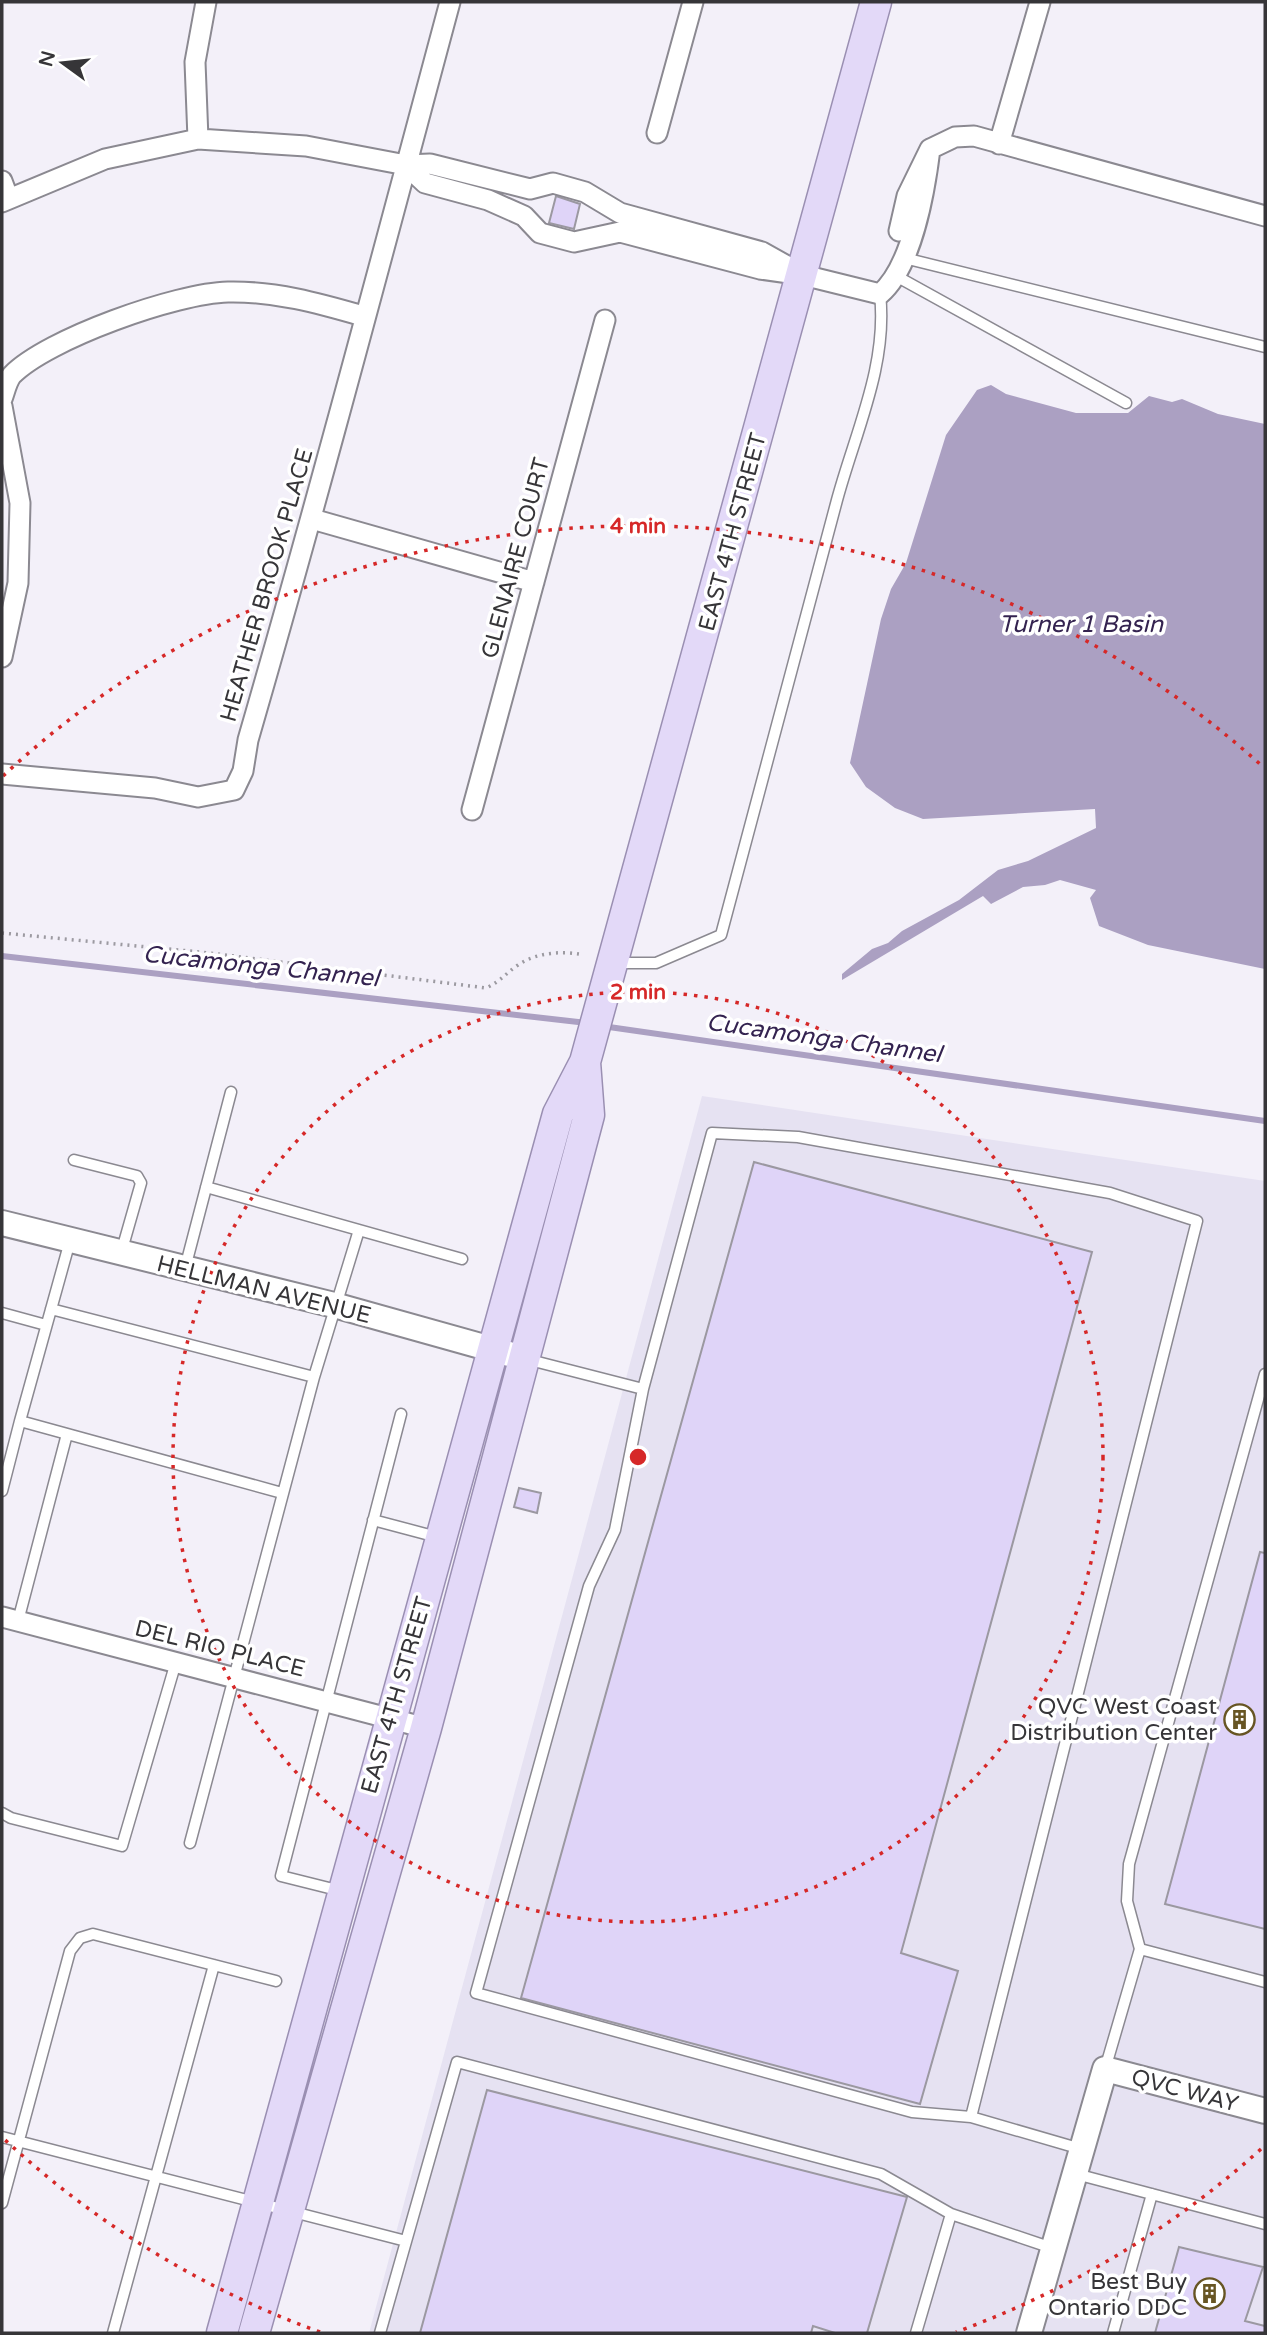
<svg xmlns="http://www.w3.org/2000/svg" width="1267" height="2335" font-family="'Varela Round',sans-serif">
  <rect width="100%" height="100%" fill="#f3f0f9"/>
  <path fill="#e6e2f2" d="M 702,1096 L 1265,1181 L 1265,2333 L 369,2333 Z"/>
  <path fill="#aba0c2" d="M 991,385 L 1006,394 L 1076,413 L 1128,413 L 1149,396 L 1172,402 L 1182,399 L 1218,414 L 1265,424 L 1265,969 L 1148,945 L 1099,926 L 1090,898 L 1096,890 L 1060,880 L 1045,885 L 1023,887 L 991,904 L 983,896 L 842,980 L 842,974 L 872,949 L 888,943 L 902,931 L 959,900 L 998,870 L 1028,861 L 1096,828 L 1095,809 L 923,819 L 895,808 L 866,787 L 850,763 L 881,619 L 891,589 L 906,563 L 946,435 L 977,390 Z"/>
  <g fill="none" stroke-linecap="round" stroke-linejoin="round">
    <path stroke="#aba0c2" stroke-width="6" d="M 2,956 L 587,1023
      M 602,1026 L 1265,1121"/>
  </g>
  <path fill="#dfd4f8" stroke="#9b98a1" stroke-width="2" d="M 556,196 L 580,204 L 574,229 L 549,223 Z
    M 754,1162 L 1092,1252 L 901,1953 L 958,1971 L 920,2104 L 521,1998 Z
    M 519,1488 L 541,1493 L 537,1513 L 514,1507 Z
    M 1260,1552 L 1265,1553 L 1265,1929 L 1165,1904 Z
    M 487,2090 L 907,2197 L 867,2333 L 835,2333 L 813,2326 L 811,2333 L 420,2333 Z
    M 1179,2247 L 1263,2267 L 1245,2321 L 1265,2326 L 1265,2333 L 1155,2333 Z"/>
  <g fill="none" stroke-linecap="round" stroke-linejoin="round">
    <defs>
      <path id="service" d="M 904,258 L 1265,347
        M 896,276 L 1126,403
        M 617,963 L 656,963 L 721,935 C 759,790 797,645 837,500 C 855,433 888,365 880,294
        M 74,1160 L 137,1176 L 141,1183 L 121,1253
        M 206,1187 L 462,1259
        M 185,1268 L 231,1092
        M 51,1309 L 314,1377
        M 2,1313 L 46,1325
        M 526,1359 L 643,1389 L 615,1530 L 589,1586 L 476,1993 L 912,2112 L 971,2117 L 1081,2149
        M 643,1389 L 712,1133 L 798,1137 L 1110,1193 L 1197,1221 L 971,2117
        M 20,1421 L 70,1241
        M 2,1491 L 20,1421 L 282,1493
        M 373,1520 L 437,1537
        M 18,1621 L 67,1434
        M 2,1813 L 11,1818 L 122,1846 L 176,1662
        M 190,1843 L 314,1377 L 359,1230
        M 341,1891 L 281,1876 L 401,1414
        M 1140,1949 L 1265,1982
        M 1105,2069 L 1140,1949 L 1127,1901 L 1129,1864 L 1265,1374
        M 2,2137 L 406,2241
        M 1076,2174 L 1265,2224
        M 2,2203 L 70,1951 L 80,1938 L 93,1934 L 276,1981
        M 113,2333 L 214,1965
        M 380,2333 L 457,2062 L 881,2174 L 951,2214
        M 916,2333 L 951,2214 L 1052,2248
        M 1113,2333 L 1152,2194"/>
      <path id="minor" d="M 657,133 L 693,2
        M 198,139 L 195,62 L 206,2
        M 999,144 L 1040,2
        M 406,165 L 425,183 L 488,200 L 524,216 L 540,233 L 574,242 L 620,232 L 760,269 L 803,275 L 880,294 C 912,267 925,190 930,149
        M 2,181 L 8,197
        M 2,202 L 105,159 L 198,139 L 306,146 L 406,165 L 430,164 L 530,189 L 553,183 L 585,192 L 620,213 L 762,252 L 803,275
        M 899,231 L 907,196 L 930,149 L 955,137 L 974,136 L 1265,216
        M 2,399 C 5,391 7,381 12,375 C 47,339 177,293 228,292 C 275,291 318,303 363,316
        M 2,406 L 20,503 L 18,583 L 2,657
        M 312,519 L 534,582
        M 2,774 L 155,788 L 198,797 L 234,790 L 243,771 L 248,740 C 319,495 384,248 450,2
        M 472,810 L 605,320
        M 2,1617 L 426,1728"/>
      <path id="tertiary" d="M 2,1223 L 334,1305 L 509,1354
        M 1029,2333 L 1105,2069 L 1265,2111"/>
      <path id="primary" d="M 222,2333 L 558,1114 L 585,1062 L 876,2
        M 254,2333 L 426,1728 L 589,1115 L 585,1062"/>
    </defs>
    <use href="#service" stroke="#8b8991" stroke-width="13"/>
    <use href="#minor" stroke="#8b8991" stroke-width="23"/>
    <use href="#tertiary" stroke="#8b8991" stroke-width="28"/>
    <use href="#primary" stroke="#9a8fb2" stroke-width="33"/>
    <path stroke="#9c9aa1" stroke-width="3.5" stroke-dasharray="2 5" stroke-linecap="butt" d="M 2,933 L 210,953 L 486,988 C 500,982 506,973 518,965 C 535,953 559,951 579,954"/>
    <use href="#service" stroke="#fff" stroke-width="10"/>
    <use href="#minor" stroke="#fff" stroke-width="19"/>
    <use href="#tertiary" stroke="#fff" stroke-width="24"/>
    <use href="#primary" stroke="#e3d9f8" stroke-width="30"/>
  </g>
  <g fill="none" stroke="#d62828" stroke-width="3.5" stroke-dasharray="3.5 7">
    <circle cx="638" cy="1457" r="465"/>
    <path d="M1261 2149A931 931 0 0 1 956 2332M320 2332A931 931 0 0 1 3 2138M3 776A931 931 0 0 1 1261 765"/>
  </g>
  <defs>
    <symbol id="building-ring" viewBox="-11 -11 22 22"><circle r="9.5" fill="#fff" stroke="#675523" stroke-width="1.5"/><path d="M-4-6H4V6H1V3H-1V6H-4ZM-2.5-4.3h1.7v1.8h-1.7ZM.8-4.3h1.7v1.8H.8ZM-2.5-1h1.7V.8h-1.7ZM.8-1h1.7V.8H.8Z" fill="#675523"/></symbol>
  </defs>
  <g fill-rule="evenodd">
    <use href="#building-ring" x="1222" y="1702" width="35" height="35"/>
    <use href="#building-ring" x="1192" y="2276" width="35" height="35"/>
  </g>
  <g text-anchor="middle" stroke-width="7" stroke-linejoin="round" paint-order="stroke">
    <g font-size="23" fill="#363538" stroke="#fff">
      <text transform="translate(732 532) rotate(-75)" y="8">EAST 4TH STREET</text>
      <text transform="translate(515 558) rotate(-75)" y="8">GLENAIRE COURT</text>
      <text transform="translate(266 585) rotate(-74)" y="8">HEATHER BROOK PLACE</text>
      <text transform="translate(264 1289) rotate(14)" y="8">HELLMAN AVENUE</text>
      <text transform="translate(220 1648) rotate(14)" y="8">DEL RIO PLACE</text>
      <text transform="translate(396 1695) rotate(-74)" y="8">EAST 4TH STREET</text>
      <text transform="translate(1185 2090) rotate(15)" y="8">QVC WAY</text>
    </g>
    <g font-size="23" fill="#363538" stroke="#fff" text-anchor="end">
      <text x="1217" y="1714">QVC West Coast<tspan x="1217" dy="26">Distribution Center</tspan></text>
      <text x="1187" y="2289">Best Buy<tspan x="1187" dy="26">Ontario DDC</tspan></text>
    </g>
    <g font-size="24" font-style="italic" fill="#342350" stroke="#fff">
      <text x="1081" y="632">Turner 1 Basin</text>
      <text transform="translate(261 966) rotate(6)" y="8">Cucamonga Channel</text>
      <text transform="translate(824 1038) rotate(8)" y="8">Cucamonga Channel</text>
    </g>
  </g>
  <circle cx="638" cy="1457" r="10" fill="#d62828" stroke="#fff" stroke-width="3.5"/>
  <g font-size="21" text-anchor="middle" font-weight="bold" fill="#d62828" stroke="#fff" stroke-width="7" stroke-linejoin="round" paint-order="stroke">
    <text x="638" y="533">4 min</text>
    <text x="638" y="999">2 min</text>
  </g>
  <rect width="1267" height="2335" fill="none" stroke="#363538" stroke-width="7"/>
  <g transform="translate(63 63) rotate(285)" stroke="#ffffff" stroke-width="5" paint-order="stroke">
  <path d="M0-5L12 26L0 18L-12 26Z" fill="#363538"/>
  <text y="-10" font-size="19" font-weight="bold" text-anchor="middle" fill="#363538">N</text>
  </g>
</svg>
